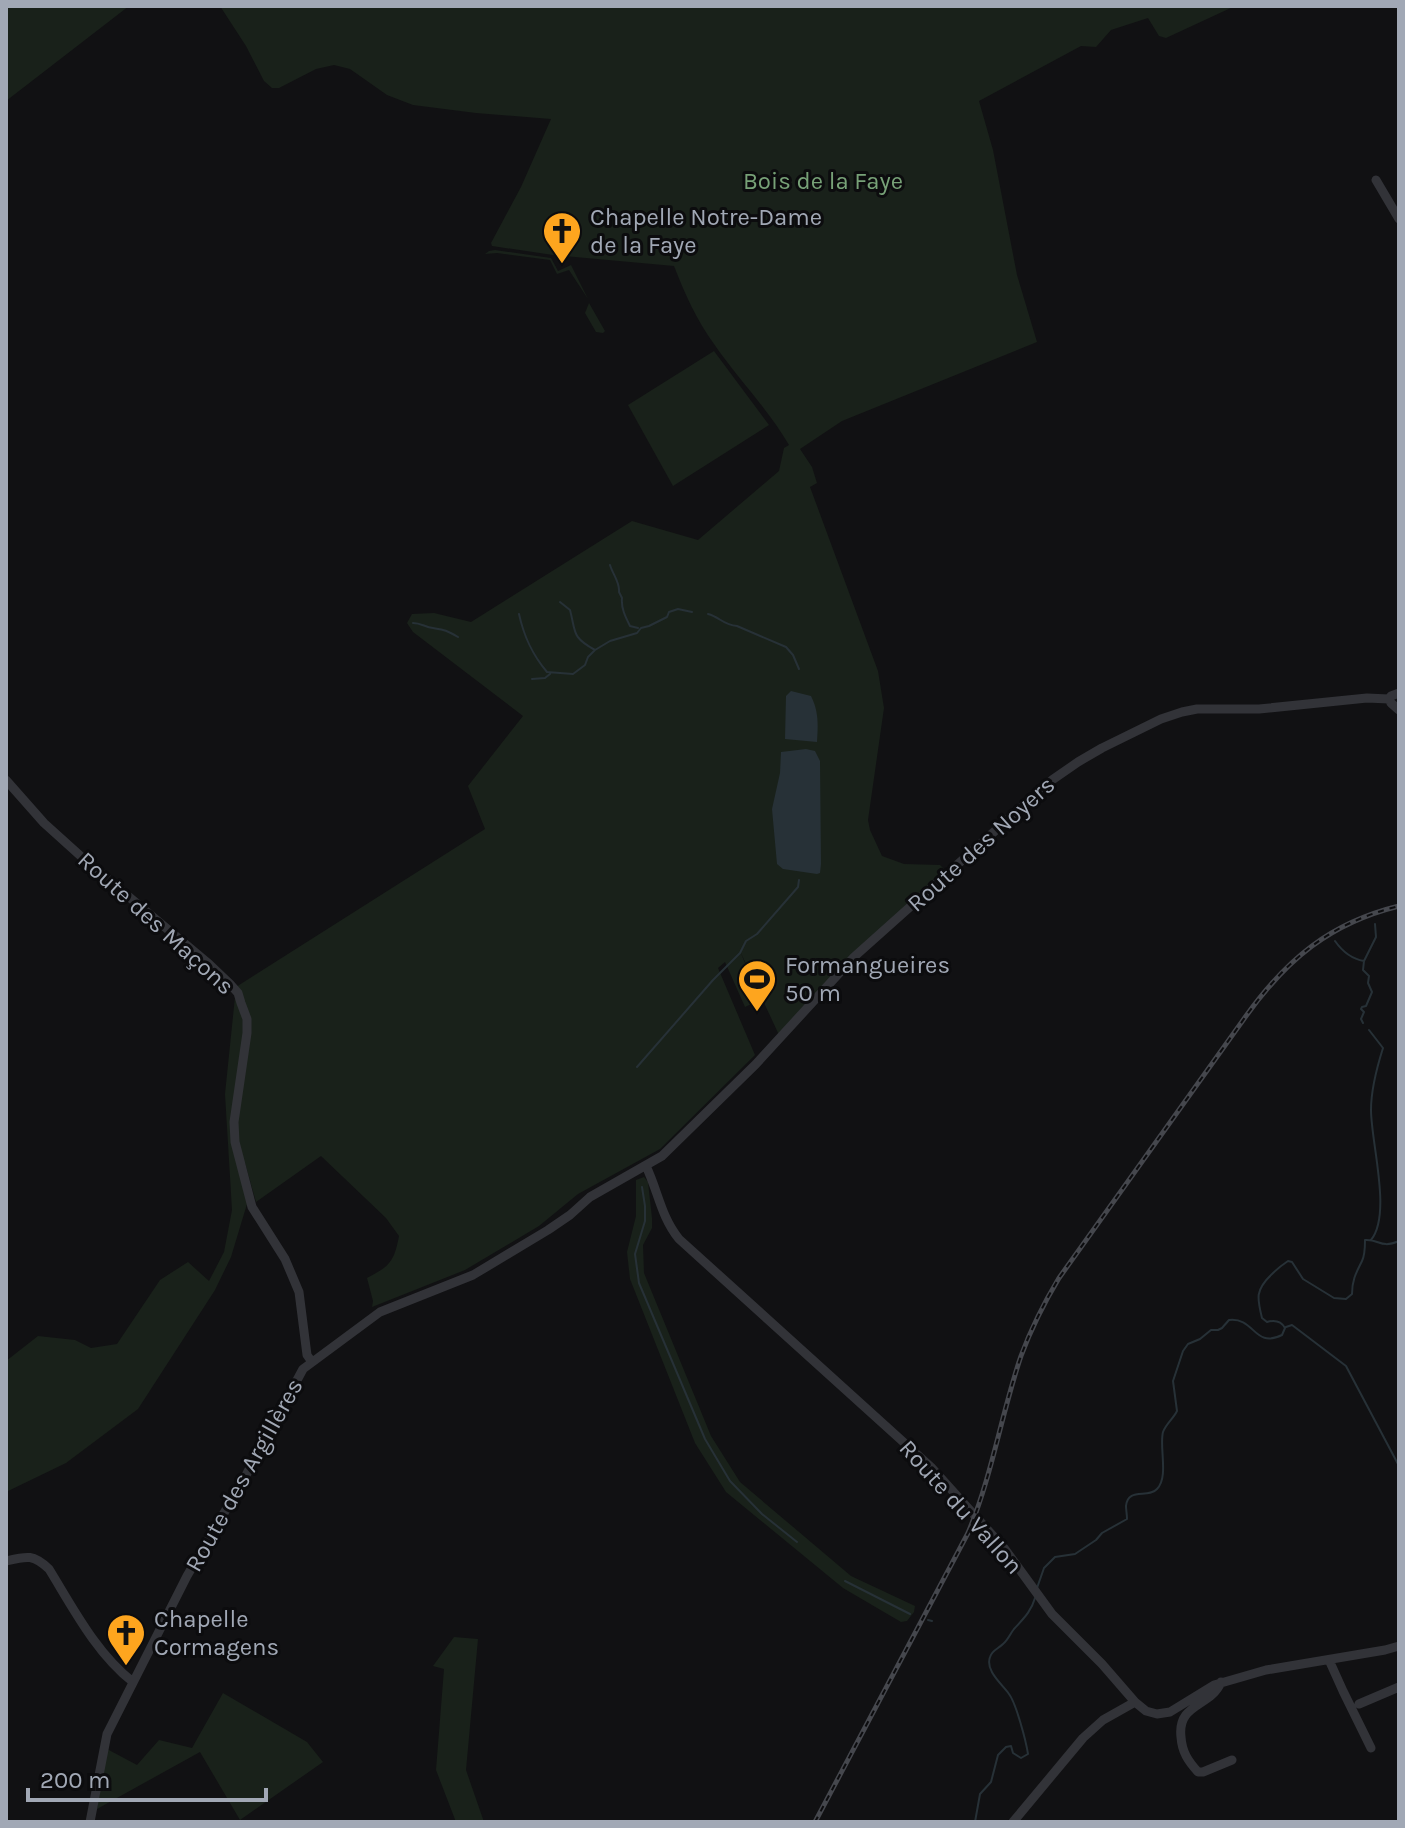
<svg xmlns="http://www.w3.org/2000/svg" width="1405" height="1828" font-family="Karla,sans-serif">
  <rect width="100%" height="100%" fill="#111113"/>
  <path fill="#19211a" d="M 6,6 L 129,6 L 6,101 Z
    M 220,6 L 1235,6 L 1166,38 L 1159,36 L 1148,18 L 1111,30 L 1096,47 L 1081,46 L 979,101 L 993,150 L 1017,275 L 1037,342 L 842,421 L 800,449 L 812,467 L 817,483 L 810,487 L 878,671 L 884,708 L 868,820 L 870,830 L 882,856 L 904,864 L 940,865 L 944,869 L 893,919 L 779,1035 L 740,951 L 760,1000 L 745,1007 L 725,962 L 718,968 L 755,1055 L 660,1149 L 578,1194 L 539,1226 L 465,1270 L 372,1307 L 373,1301 L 367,1278 C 390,1266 394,1262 399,1236 L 386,1218 L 321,1156 L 256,1202 L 245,1163 L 247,1204 L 231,1257 L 215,1290 L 138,1409 L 66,1463 L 6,1492 L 6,1361 L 38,1336 L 75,1340 L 91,1348 L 117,1344 L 160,1280 L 188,1262 L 209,1281 L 224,1252 L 232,1210 L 225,1094 L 236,987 L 485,829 L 468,786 L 523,716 L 413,632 L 407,623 L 412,614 L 434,613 L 471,622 L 632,521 L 698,540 L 779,471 L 784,448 L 789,445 C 768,409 738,379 714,344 C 697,321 684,292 674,266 L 553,255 L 492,246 L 491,243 L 521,187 L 551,119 L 476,113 L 413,105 L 387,95 L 350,69 L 334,65 L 316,69 L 279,88 L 272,88 L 264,81 L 246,46 Z
    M 495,250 L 551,258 L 558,271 L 571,265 L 588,299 L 569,270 L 557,274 L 550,260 L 497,253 L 485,254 L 489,251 Z
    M 589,303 L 605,331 L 603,333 L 596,332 L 585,313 Z
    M 714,351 L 769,425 L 673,486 L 628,405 Z
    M 644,1177 L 648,1182 L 652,1218 L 652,1228 L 643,1245 L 644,1273 L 711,1436 L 740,1482 L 851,1576 L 915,1606 L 914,1612 L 907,1621 L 901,1622 L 843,1588 L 726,1492 L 695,1443 L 630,1279 L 627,1252 L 636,1216 L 636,1180 Z
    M 454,1637 L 478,1639 L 466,1770 L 484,1822 L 456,1822 L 436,1770 L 444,1669 L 433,1666 Z
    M 223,1693 L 307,1742 L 323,1762 L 240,1820 L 200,1752 L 97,1809 L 107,1749 L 137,1765 L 159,1740 L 192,1748 Z"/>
  <path fill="#273137" d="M 791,691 L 811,696 C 819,712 818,725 817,742 L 785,739 L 786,696 Z
    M 806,749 L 815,751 L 820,761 L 821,864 L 820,873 L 817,874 L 783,869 L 777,864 L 772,809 L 780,773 L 781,752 Z"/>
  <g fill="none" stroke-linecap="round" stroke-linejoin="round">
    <path stroke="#273137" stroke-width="2" d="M 610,565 C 613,575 620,582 619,592 L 622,598 C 621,608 625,616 630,626 L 638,628
      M 560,602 L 570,610 C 576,632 571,637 595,650
      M 519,614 C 524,637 532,654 547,672 L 573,674 L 585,665 L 588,657 L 595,650 L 610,641 L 637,633 L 641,628 L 649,626 L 667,617 L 669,612 L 678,609 L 692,612
      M 708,614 C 720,617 723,625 737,626 L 786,647 L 793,655 L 799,669
      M 413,623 C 421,623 425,627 433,628 C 445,630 446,630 458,637
      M 532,679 L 545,678 L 550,674
      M 1335,941 C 1342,951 1352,959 1364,961
      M 1363,1023 L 1361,1019 L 1364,1012 L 1361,1009 L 1362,1007 L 1366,1006 L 1372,992 L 1368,983 L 1369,976 L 1363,970 L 1364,961 L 1376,937 L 1375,924
      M 1369,1030 L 1383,1048 C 1377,1067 1371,1089 1371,1110 C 1371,1143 1392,1214 1371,1240
      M 637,1067 L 713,980 L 740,953 L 746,941 L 757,934 L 798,887 L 799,880
      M 642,1187 L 645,1206 L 645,1221 L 635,1254 L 639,1283 L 705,1439 L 730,1481 L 762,1514 L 797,1542
      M 1286,1327 L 1292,1325 L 1346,1366 L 1399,1466
      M 845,1581 L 910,1614
      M 1037,1588 L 1044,1568 L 1055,1557 L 1075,1554 L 1096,1540 L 1102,1533 L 1127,1519 C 1127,1514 1126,1510 1126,1506 C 1128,1487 1148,1499 1157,1489 C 1169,1477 1159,1447 1163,1432 C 1166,1424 1173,1419 1177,1411 L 1173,1381 L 1183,1351 L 1188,1344 L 1200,1339 L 1211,1330 L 1218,1330 L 1222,1328 L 1229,1320 C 1255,1317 1254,1349 1282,1335 L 1285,1328 C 1281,1321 1274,1320 1267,1322 L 1262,1318 C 1257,1298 1255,1290 1272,1274 C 1277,1269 1282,1265 1288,1261 L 1292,1262 L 1303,1279 L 1334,1298 L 1346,1299 L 1352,1294 C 1352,1280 1356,1273 1362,1261 C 1365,1255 1365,1247 1365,1240 C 1380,1239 1380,1249 1399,1241
      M 928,1620 L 932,1621
      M 975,1822 L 980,1794 L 991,1782 L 998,1755 L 1006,1747 L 1011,1746 L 1013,1753 L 1021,1758 L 1028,1754 C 1026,1741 1016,1703 1009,1694 C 1002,1684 985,1671 990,1657 C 992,1650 998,1649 1003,1644 C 1008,1640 1010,1634 1014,1629 C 1023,1619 1031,1612 1035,1598"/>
    <path stroke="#323338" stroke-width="9" d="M 1376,180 L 1399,219
      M 1389,699 L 1391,696 L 1399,693
      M 6,780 L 44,823 L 85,860 L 209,964 L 230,984 L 238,993 L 241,1003 L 247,1019 L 247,1033 L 234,1122 L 235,1142 L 252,1207 L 285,1259 L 299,1292 L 307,1355 L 312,1362
      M 646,1166 C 658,1191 661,1217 679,1239 L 931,1467 L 1004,1548 L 1052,1614 L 1102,1664 L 1135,1702 L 1146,1711 L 1157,1714 L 1170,1712 L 1214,1685 L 1266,1670 L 1385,1650 L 1399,1646
      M 6,1561 C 27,1556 33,1554 49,1569 C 73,1608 96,1653 133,1682
      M 1329,1660 L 1343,1691 L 1371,1748
      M 1221,1682 C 1211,1707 1177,1703 1181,1737 C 1182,1752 1188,1761 1198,1772 L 1203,1772 L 1232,1760
      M 1359,1704 L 1399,1687
      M 90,1822 L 107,1734 L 187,1576 L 244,1479 L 303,1369 L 380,1312 L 473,1275 L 548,1230 L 570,1215 L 590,1197 L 662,1156 L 756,1064 L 854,957 L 1052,780 L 1078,762 L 1102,748 L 1161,719 L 1182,712 L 1197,709 L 1259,709 L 1367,698 L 1389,699 L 1391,703 L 1399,710
      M 1013,1822 L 1083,1738 L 1103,1720 L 1135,1702"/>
    <defs>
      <path id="rail" d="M 815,1822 L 968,1533 C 992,1476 1001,1415 1021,1356 C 1031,1329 1044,1303 1059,1278 L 1246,1016 C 1287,959 1330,923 1399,906"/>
    </defs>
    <use href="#rail" stroke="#45474d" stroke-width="5"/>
    <use href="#rail" stroke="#0c0c0e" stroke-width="2" stroke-dasharray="6" stroke-linecap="butt"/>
  </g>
  <defs>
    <symbol id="church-pin" viewBox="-11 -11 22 30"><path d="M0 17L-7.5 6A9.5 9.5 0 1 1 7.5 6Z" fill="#fea51e" stroke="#0c0c0e"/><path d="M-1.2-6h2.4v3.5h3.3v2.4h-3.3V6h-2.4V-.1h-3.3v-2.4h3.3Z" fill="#111"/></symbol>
    <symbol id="stadium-pin" viewBox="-11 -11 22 30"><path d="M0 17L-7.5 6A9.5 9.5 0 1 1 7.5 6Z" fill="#fea51e" stroke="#0c0c0e"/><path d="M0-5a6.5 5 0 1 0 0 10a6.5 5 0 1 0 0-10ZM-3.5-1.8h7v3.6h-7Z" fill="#111"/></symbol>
  </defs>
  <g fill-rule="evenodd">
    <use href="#church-pin" x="540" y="209" width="44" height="60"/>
    <use href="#stadium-pin" x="735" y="957" width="44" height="60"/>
    <use href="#church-pin" x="104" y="1611" width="44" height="60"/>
  </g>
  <g text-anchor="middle" stroke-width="6" stroke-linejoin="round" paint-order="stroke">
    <g font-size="24" fill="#77a177" stroke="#0c0c0e">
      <text x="823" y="189">Bois de la Faye</text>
    </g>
    <g font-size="24" fill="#a1a8b5" stroke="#0c0c0e" text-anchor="start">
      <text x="590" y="225">Chapelle Notre-Dame<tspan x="590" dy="28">de la Faye</tspan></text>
      <text x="785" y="973">Formangueires<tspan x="785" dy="28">50 m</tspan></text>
      <text x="154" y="1627">Chapelle<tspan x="154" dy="28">Cormagens</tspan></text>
    </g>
    <g font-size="24" fill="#a1a8b5" stroke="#0c0c0e">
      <text transform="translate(981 844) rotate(-42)" y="8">Route des Noyers</text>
      <text transform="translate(156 923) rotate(42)" y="8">Route des Maçons</text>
      <text transform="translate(244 1475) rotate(-61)" y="8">Route des Argillères</text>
      <text transform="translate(961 1507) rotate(48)" y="8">Route du Vallon</text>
    </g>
  </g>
  <rect width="1405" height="1828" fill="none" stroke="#a1a8b5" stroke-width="16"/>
  <path d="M28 1788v12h238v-12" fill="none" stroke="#a1a8b5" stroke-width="4"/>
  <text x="40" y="1788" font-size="24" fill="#a1a8b5" stroke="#0c0c0e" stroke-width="6" paint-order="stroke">200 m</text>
</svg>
